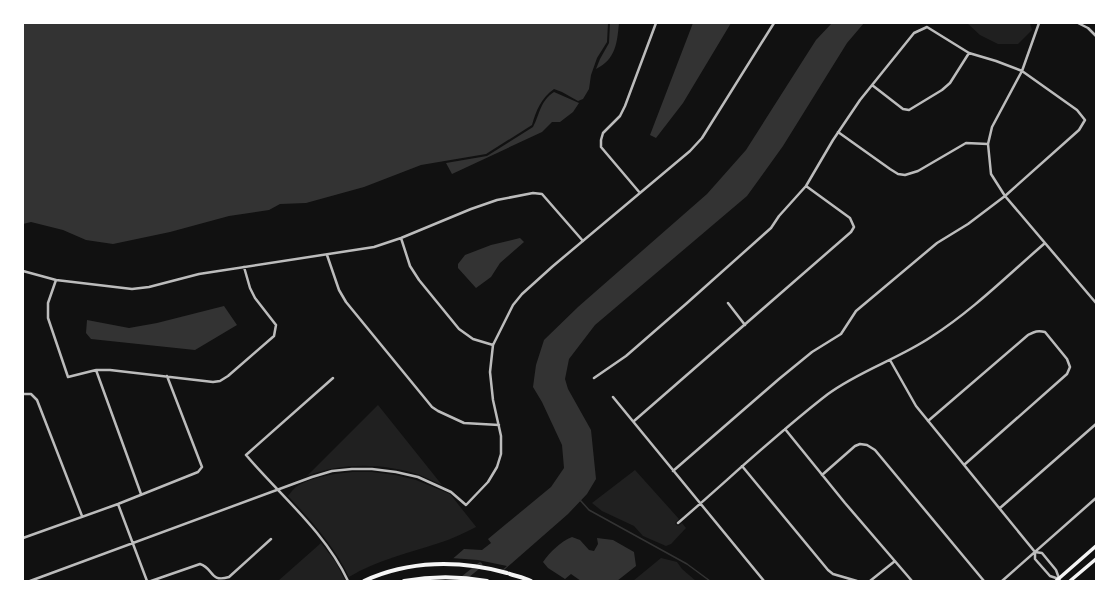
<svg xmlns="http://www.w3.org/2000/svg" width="1119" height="604" font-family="Montserrat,sans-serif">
  <rect width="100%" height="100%" fill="#111"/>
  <path fill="#202020" d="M 967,23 L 1030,23 L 1032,30 L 1018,44 L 998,44 L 980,35 Z
    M 378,405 L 442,485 C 435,482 427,478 420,475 C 385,463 341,462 307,476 Z
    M 635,470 L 679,519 L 675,523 L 678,526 L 682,523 L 686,528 L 671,544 L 666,546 L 643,536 L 634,526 L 602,511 L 592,503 Z
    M 352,472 L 372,472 L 395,475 L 416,480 L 450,494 L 477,528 L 476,527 C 464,533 452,539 439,543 C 408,553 377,560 349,577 C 335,547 311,520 288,496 C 291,492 295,487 299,485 C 315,476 335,474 352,472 Z
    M 321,543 L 335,561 L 345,580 L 278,581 Z
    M 661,558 L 677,562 L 682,569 L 696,581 L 633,581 Z"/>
  <path fill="#333" d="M 23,23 L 608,23 L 607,42 L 597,58 L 591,75 L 589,89 L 583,99 L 578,101 L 562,92 L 554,89 C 541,98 536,111 532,125 L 486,154 L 421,165 L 364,187 L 306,203 L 280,204 L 269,210 L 229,216 L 170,232 L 113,244 L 86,240 L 63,230 L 31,222 L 23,224 Z
    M 610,23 L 619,23 C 617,43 616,59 596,69 L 600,59 L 609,43 Z
    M 693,23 L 731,23 L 683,103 L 656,138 L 650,135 Z
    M 832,23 L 864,23 L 847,43 L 783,146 L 747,196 L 595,325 L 569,359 L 565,379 L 568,389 L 591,430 L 596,479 L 587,494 L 568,514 L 504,570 L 449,562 L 464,549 L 482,550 L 491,543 L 488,539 L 551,487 L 564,468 L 562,445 L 542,402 L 533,387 L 536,365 L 544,340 L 578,307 L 707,194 L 746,150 L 816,40 Z
    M 554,92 L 579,103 L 573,112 L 560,122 L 552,122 L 542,132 L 452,174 L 446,163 L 487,156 L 533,127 C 540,114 540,101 554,92 Z
    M 520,238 L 524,242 L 500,263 L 491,277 L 476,288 L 458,268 L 458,264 L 465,255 L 491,245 Z
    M 224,306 L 237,325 L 195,350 L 91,339 L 86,333 L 87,320 L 129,328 L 157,323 Z
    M 572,537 L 580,540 L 589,550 L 594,551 L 598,544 L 597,538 L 613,540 L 634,552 L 636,566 L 617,581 L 581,581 L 571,574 L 565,579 L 548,568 L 543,562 C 550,552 560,542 572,537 Z"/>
  <path fill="#111" d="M 451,558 L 478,560 L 507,566 L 501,571 L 448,563 L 448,561 Z"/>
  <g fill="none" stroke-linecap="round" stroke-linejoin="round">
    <path stroke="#333" stroke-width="1.5" d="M 580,500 L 589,510 L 687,564 L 710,581"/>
    <path stroke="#333" stroke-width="5" d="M 460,581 L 480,565"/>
    <path stroke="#bcbcbc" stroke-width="2.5" d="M 1039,23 L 1022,71 L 992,127 L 988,144 L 991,174 L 1005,196 L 1096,303
      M 1078,23 L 1088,28 L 1096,36
      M 872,85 L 903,109 L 909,110 L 942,90 L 950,83 L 969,53
      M 838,132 L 890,169 L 898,174 L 905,175 L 918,171 L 966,143 L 988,144
      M 640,193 L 601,147 L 601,140 L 603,133 L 620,116 L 625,106 L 656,23
      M 401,238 L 410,266 L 419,280 L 459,329 L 473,339 L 493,345
      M 327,255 L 339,290 L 346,302 L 432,407 L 438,411 L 464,423 L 499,425
      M 23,271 L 56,280 L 132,289 L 149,287 L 199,274 L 374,247 L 401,238 L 471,209 L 497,200 L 533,193 L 542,194 L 583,241
      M 56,280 L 48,303 L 48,318 L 68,377 L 96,370 L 110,370 L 213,382 L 220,381 L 228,376 L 274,336 L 276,325 L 255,298 L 250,288 L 244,267
      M 728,303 L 745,325
      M 890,360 L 916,406 L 1035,552
      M 96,370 L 141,494
      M 333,378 L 246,455 C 281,496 325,532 348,581
      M 594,378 L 626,356 L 687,303 L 771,228 L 779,216 L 806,186 L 833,140 L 860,100 L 914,33 L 927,27 L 969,53 L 996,61 L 1022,71 L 1077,110 L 1085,120 L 1079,130 L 1005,196 L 968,224 L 937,243 L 856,311 L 841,334 L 812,352 L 779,379 L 673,471
      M 23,394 L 31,394 L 37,400 L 82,516
      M 613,397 L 764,581
      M 634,421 L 851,232 L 854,227 L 850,218 L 806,186
      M 928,421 L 1028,335 C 1034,332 1037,330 1045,332 L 1067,359 L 1070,367 L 1067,374 L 964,465
      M 785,429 L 845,503 L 912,581
      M 742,466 L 828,570 L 833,574 L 857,581
      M 822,475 L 855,446 L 860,444 L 867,445 L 875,450 L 984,581
      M 118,504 L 147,581
      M 1000,508 L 1096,424
      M 678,523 C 728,480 776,434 828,394 C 859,371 898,359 931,337 C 972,311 1008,275 1045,243
      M 23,538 L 118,504 L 198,472 L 202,467 L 167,376
      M 1059,579 L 1050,576 L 1035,559 L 1035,552 L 1042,553 L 1056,570 L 1060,581
      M 30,581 L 312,477 L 332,471 L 352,469 L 372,469 L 396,472 L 418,477 L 451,492 L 466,505 L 488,482 L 497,467 L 501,454 L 501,436 L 493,400 L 490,372 L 493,345 L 513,305 L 522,294 L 553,266 L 690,151 L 702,138 L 774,23
      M 151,581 L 200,564 C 214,568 209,583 229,577 L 271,539
      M 870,581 L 895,561
      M 1002,581 L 1096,498"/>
    <path stroke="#f5f5f5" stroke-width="3.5" d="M 1056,581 L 1096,546
      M 1070,581 L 1096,559"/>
    <path stroke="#f5f5f5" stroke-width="4" d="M 364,581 C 409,560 460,560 507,573 C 515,576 523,577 531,581
      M 404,581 C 432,576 459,576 487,581"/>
  </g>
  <rect width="1119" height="604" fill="none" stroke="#ffffff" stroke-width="48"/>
</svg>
